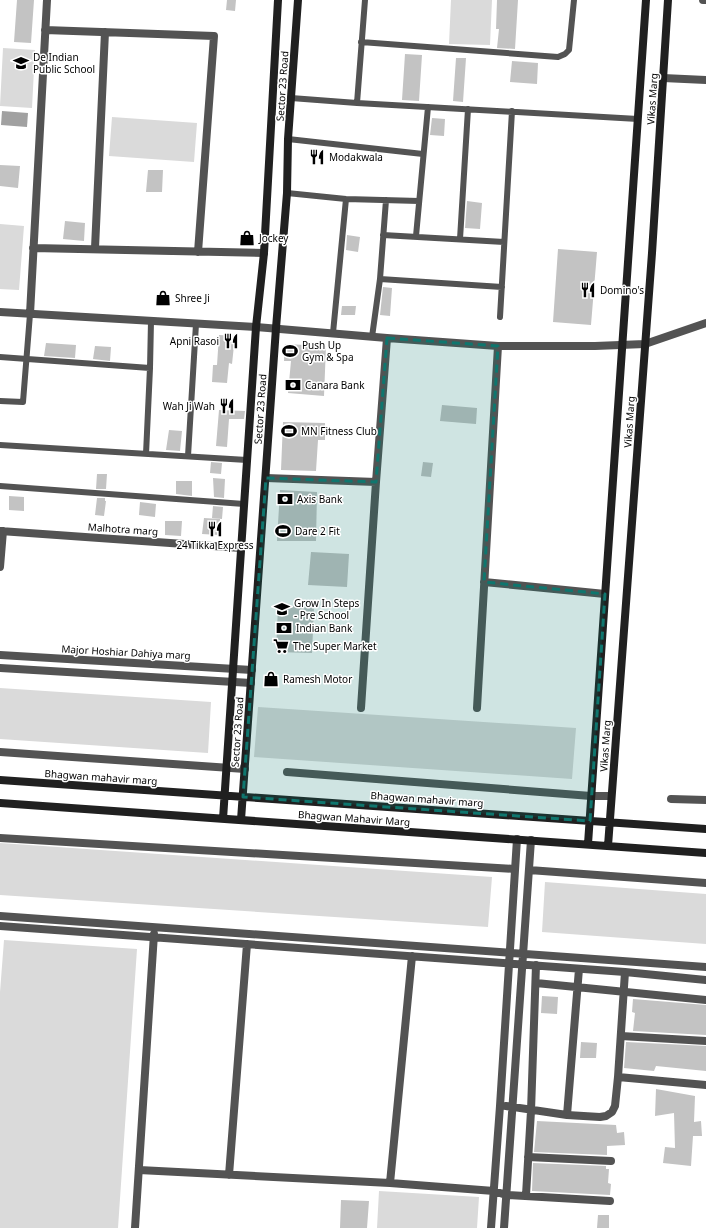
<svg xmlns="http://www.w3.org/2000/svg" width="706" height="1228" font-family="'Noto Sans',sans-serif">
  <rect width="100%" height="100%" fill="#fff"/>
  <path fill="#dadada" d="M 451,0 L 492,0 L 490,45 L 449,44 Z
    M 3,48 L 35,50 L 32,108 L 0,106 Z
    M 112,117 L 197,123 L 194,162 L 109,156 Z
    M 0,224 L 24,226 L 19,290 L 0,289 Z
    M 0,688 L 211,702 L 208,753 L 0,739 Z
    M 258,707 L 576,728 L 572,779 L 254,757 Z
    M 0,843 L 492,877 L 488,927 L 0,895 Z
    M 545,882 L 706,894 L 706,944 L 542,932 Z
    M 4,940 L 137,949 L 118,1228 L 0,1228 L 0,992 Z
    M 379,1191 L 479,1197 L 477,1228 L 377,1228 Z"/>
  <path fill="#a1a1a1" d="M 2,111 L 28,113 L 27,127 L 1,125 Z"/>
  <path fill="#c3c3c3" d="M 17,0 L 34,0 L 31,43 L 14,42 Z
    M 227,0 L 236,0 L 235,11 L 226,10 Z
    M 497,0 L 518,0 L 515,49 L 497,48 L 499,29 L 496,29 Z
    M 405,54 L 422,55 L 419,101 L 402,100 Z
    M 456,58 L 466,58 L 463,102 L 453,101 Z
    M 512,61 L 538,63 L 537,84 L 510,82 Z
    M 432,118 L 445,119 L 444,136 L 430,135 Z
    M 0,165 L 20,166 L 18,188 L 0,186 Z
    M 148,170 L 163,170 L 162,192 L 146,192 Z
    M 467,201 L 482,203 L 480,229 L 465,228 Z
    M 65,221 L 85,223 L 84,241 L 63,239 Z
    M 347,235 L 360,237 L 358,252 L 346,250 Z
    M 558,249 L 597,252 L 591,325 L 553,322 Z
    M 383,287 L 392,288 L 390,316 L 380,315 Z
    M 342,306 L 356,306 L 355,315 L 341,315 Z
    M 219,335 L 235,336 L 232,364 L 229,363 L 227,383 L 212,382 L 213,365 L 217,365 Z
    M 46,343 L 76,345 L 75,358 L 44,356 Z
    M 285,344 L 326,346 L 324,396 L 288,393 L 291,361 L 284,361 Z
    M 95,346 L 111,347 L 110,361 L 93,359 Z
    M 442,405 L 477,408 L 476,424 L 440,421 Z
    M 219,410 L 245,411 L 244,419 L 229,419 L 227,447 L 216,446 Z
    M 283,422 L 325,423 L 325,440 L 318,440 L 316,471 L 281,470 Z
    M 169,430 L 182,431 L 180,451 L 166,450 Z
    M 211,462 L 222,463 L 221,474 L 210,473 Z
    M 423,462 L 433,463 L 431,477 L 421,476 Z
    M 97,474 L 107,474 L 106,489 L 96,489 Z
    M 213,478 L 225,479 L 224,498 L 214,497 Z
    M 176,481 L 192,481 L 192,496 L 176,494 Z
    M 280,490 L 317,492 L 316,541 L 277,541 Z
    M 9,496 L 24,497 L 24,511 L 9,510 Z
    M 97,498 L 105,498 L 105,501 L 106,501 L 104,516 L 95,515 Z
    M 140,502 L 156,504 L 155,517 L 139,515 Z
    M 213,506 L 223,507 L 222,519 L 212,518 Z
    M 204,518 L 220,519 L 219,535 L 202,534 Z
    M 165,521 L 182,521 L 181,536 L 165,535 Z
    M 311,552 L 349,554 L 347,587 L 308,585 Z
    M 278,606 L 314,607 L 312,653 L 276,652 Z
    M 542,996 L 558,997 L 557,1014 L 541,1013 Z
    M 633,999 L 706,1005 L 706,1035 L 633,1031 L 635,1013 L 632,1012 Z
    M 581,1042 L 597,1043 L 596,1058 L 580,1058 Z
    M 626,1042 L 706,1046 L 706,1071 L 656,1066 L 654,1071 L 624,1068 Z
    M 656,1089 L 695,1096 L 694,1122 L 701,1121 L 702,1136 L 693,1136 L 691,1166 L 663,1163 L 665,1147 L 675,1148 L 674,1113 L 655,1116 Z
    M 537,1121 L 616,1125 L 617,1133 L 624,1132 L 625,1145 L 607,1146 L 607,1155 L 534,1152 Z
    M 533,1163 L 606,1166 L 606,1169 L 609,1169 L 608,1183 L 611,1184 L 610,1195 L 532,1191 Z
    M 341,1200 L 369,1201 L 367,1228 L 340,1228 Z
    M 598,1215 L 609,1215 L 609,1228 L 597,1228 Z"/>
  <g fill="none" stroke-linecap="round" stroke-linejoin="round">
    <path stroke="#535353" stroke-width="6" d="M 361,42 L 558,57 L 565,54 L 569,50 L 574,0
      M 291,98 L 357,103 L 638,119
      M 357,103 L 365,0
      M 288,139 L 423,154
      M 287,193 L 346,199 L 419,201
      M 383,235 L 504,242
      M 416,236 L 428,107
      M 460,239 L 468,109
      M 380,279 L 502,287
      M 500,317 L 512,111
      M 333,333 L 346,199
      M 372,337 L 380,279 L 386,200
      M 0,357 L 150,368
      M 0,401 L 23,402 L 30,314
      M 0,445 L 247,460
      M 146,454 L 150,368 L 151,321
      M 188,456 L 196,324
      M 0,486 L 244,504"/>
    <path stroke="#535353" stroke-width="8" d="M 703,0 L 706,0
      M 45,30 L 214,36 L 198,252
      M 663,78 L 706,80
      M 33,248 L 264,253
      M 95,248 L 105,32
      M 0,312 L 256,327 L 387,338 L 498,346 L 595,346 L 645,344 L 706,323
      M 30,314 L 47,0
      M 266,478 L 376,482
      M 0,531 L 241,548
      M 0,567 L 3,531
      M 484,582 L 605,594
      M 0,655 L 252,670
      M 0,668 L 251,683
      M 361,708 L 376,482 L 387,338
      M 477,708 L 498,346
      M 0,752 L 245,769
      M 287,772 L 591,796 L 611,796
      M 671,799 L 706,800
      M 0,838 L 515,869
      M 529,870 L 706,883
      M 0,916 L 706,967
      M 0,926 L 625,972 L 706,980
      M 536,983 L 706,1000
      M 621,1036 L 706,1041
      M 618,1077 L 706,1085
      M 506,1106 L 567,1115 L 600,1117 L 606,1116 L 612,1112 L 615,1106 L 618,1077 L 625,972
      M 567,1115 L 579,969
      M 528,1157 L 611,1161
      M 139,1170 L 390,1183 L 494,1191 L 506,1195 L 610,1201
      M 229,1175 L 247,944
      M 390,1183 L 412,956
      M 526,1195 L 531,1111 L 536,965
      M 135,1228 L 154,934
      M 491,1228 L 500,1106 L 517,839
      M 504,1228 L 531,840"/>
    <path stroke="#202020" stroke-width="8" d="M 0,780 L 706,829
      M 0,803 L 706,853
      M 223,819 L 256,327 L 264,253 L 278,0
      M 241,820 L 276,328 L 287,193 L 288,139 L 298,0
      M 588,844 L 646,0
      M 608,846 L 652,253 L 668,0"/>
  </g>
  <path fill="#0f766e" fill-opacity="0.2" stroke="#0f766e" stroke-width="3" stroke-dasharray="8 5" stroke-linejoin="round" d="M 387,338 L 498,346 L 484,582 L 605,594 L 590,821 L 243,797 L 266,478 L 376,482 Z"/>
  <defs>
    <symbol id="school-bare" viewBox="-9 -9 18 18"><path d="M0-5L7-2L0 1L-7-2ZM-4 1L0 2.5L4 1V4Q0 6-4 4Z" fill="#000" stroke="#fff" stroke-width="2.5" paint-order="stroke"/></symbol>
    <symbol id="restaurant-bare" viewBox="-9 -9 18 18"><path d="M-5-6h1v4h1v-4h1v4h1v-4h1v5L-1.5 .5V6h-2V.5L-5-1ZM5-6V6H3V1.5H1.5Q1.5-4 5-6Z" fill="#000" stroke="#fff" stroke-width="2.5" paint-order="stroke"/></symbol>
    <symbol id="shop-bare" viewBox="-9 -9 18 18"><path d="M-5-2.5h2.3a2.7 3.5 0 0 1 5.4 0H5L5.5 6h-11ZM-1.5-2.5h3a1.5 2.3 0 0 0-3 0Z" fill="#000" stroke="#fff" stroke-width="2.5" paint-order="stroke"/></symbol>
    <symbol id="stadium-bare" viewBox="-9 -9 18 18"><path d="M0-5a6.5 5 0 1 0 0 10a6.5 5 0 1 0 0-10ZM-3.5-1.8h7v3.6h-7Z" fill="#000" stroke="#fff" stroke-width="2.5" paint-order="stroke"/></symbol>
    <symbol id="bank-bare" viewBox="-9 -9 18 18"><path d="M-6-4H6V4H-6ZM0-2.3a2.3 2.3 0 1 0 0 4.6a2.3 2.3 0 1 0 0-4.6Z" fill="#000" stroke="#fff" stroke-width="2.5" paint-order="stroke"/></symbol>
    <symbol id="supermarket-bare" viewBox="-9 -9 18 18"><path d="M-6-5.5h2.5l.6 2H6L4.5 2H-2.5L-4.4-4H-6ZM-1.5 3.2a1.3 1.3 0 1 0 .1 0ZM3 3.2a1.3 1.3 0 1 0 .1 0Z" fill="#000" stroke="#fff" stroke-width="2.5" paint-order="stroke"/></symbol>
  </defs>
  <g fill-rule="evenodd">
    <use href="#school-bare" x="10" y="52" width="22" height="22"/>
    <use href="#restaurant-bare" x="306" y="146" width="22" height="22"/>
    <use href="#shop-bare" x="236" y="227" width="22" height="22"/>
    <use href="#restaurant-bare" x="577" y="279" width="22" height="22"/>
    <use href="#shop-bare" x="152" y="287" width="22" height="22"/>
    <use href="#restaurant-bare" x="220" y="330" width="22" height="22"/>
    <use href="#stadium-bare" x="279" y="340" width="22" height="22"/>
    <use href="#bank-bare" x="282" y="374" width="22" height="22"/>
    <use href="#restaurant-bare" x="216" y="395" width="22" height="22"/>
    <use href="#stadium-bare" x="278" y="420" width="22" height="22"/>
    <use href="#bank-bare" x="274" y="488" width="22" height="22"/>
    <use href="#restaurant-bare" x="204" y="518" width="22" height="22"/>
    <use href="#stadium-bare" x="272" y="520" width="22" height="22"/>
    <use href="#school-bare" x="271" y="598" width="22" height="22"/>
    <use href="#bank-bare" x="273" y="617" width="22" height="22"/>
    <use href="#supermarket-bare" x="270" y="635" width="22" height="22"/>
    <use href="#shop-bare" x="260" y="668" width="22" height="22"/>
  </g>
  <g text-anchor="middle" stroke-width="3" stroke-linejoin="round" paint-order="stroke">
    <g font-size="10" fill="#000" stroke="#fff" text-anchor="start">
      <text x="33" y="61">De Indian<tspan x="33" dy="12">Public School</tspan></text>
      <text x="329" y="161">Modakwala</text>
      <text x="259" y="242">Jockey</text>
      <text x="600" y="294">Domino's</text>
      <text x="175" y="302">Shree Ji</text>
      <text x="219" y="345" text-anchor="end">Apni Rasoi</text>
      <text x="302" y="349">Push Up<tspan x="302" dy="12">Gym &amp; Spa</tspan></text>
      <text x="305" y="389">Canara Bank</text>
      <text x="215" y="410" text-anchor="end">Wah Ji Wah</text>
      <text x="301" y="435">MN Fitness Club</text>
      <text x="297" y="503">Axis Bank</text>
      <text x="295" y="535">Dare 2 Fit</text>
      <text x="215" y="549" text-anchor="middle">24 Tikka Express</text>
      <text x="294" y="607">Grow In Steps<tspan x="294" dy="12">- Pre School</tspan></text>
      <text x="296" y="632">Indian Bank</text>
      <text x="293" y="650">The Super Market</text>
      <text x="283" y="683">Ramesh Motor</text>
    </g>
    <g font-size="10" fill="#000" stroke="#fff">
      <text transform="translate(282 86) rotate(-86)" y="4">Sector 23 Road</text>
      <text transform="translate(652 99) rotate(-86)" y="4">Vikas Marg</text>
      <text transform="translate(260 409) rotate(-86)" y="4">Sector 23 Road</text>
      <text transform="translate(629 422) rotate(-86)" y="4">Vikas Marg</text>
      <text transform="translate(123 529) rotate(4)" y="4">Malhotra marg</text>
      <text transform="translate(126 652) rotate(3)" y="4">Major Hoshiar Dahiya marg</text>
      <text transform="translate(237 732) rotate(-86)" y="4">Sector 23 Road</text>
      <text transform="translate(605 746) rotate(-86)" y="4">Vikas Marg</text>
      <text transform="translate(101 777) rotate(4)" y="4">Bhagwan mahavir marg</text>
      <text transform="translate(427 799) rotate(4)" y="4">Bhagwan mahavir marg</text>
      <text transform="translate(354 818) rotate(4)" y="4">Bhagwan Mahavir Marg</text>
    </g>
  </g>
</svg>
